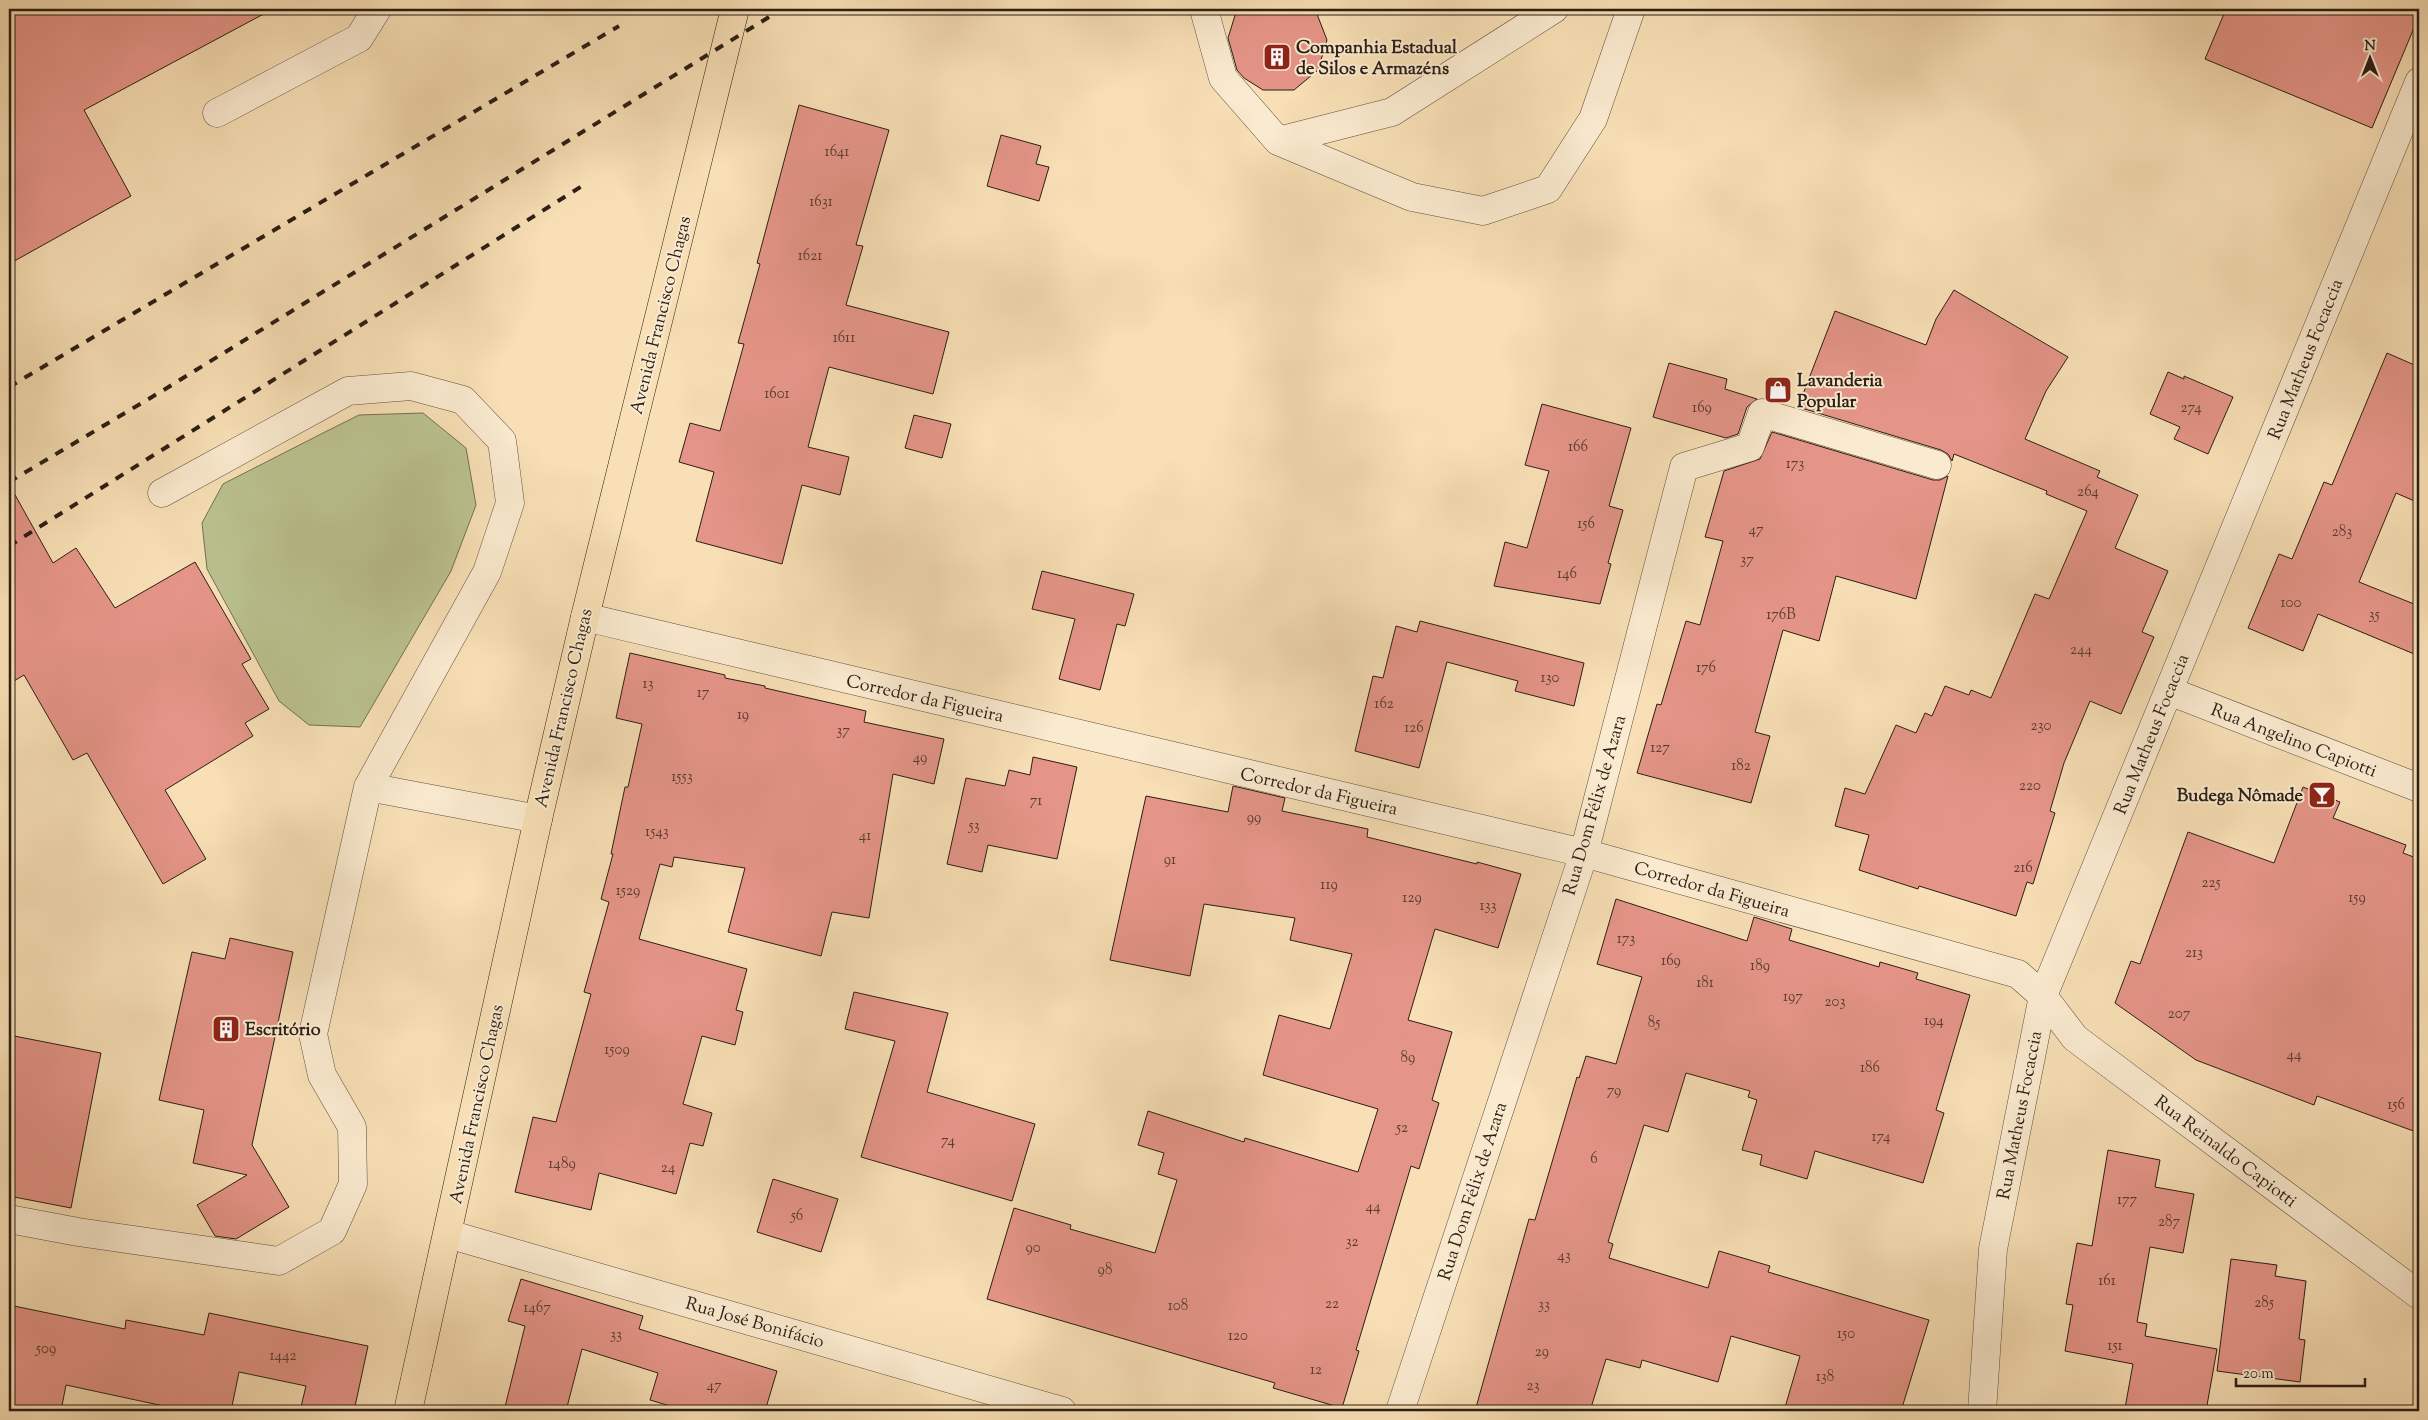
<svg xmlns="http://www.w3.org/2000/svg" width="2428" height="1420" font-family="'Sorts Mill Goudy',serif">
  <rect width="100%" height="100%" fill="#f8dfb5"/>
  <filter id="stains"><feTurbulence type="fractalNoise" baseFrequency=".004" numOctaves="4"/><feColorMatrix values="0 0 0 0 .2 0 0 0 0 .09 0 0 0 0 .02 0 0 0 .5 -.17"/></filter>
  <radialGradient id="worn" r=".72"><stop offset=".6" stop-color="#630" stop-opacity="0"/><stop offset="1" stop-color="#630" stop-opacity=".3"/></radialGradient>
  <path fill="#bac28f" stroke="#727052" d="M 423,413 L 466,448 L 476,505 L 451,571 L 360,727 L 309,725 L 279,701 L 207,569 L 202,523 L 223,484 L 323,433 L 359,415 Z"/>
  <path fill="#e59588" stroke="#2b1e16" d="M 9,9 L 273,9 L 84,110 L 131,196 L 9,264 Z
    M 1237,9 L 1315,9 L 1327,40 L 1318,70 L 1294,90 L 1263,90 L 1244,78 L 1237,70 L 1228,38 Z
    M 2226,9 L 2419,9 L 2419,16 L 2372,128 L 2205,59 Z
    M 799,105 L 889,130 L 856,245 L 863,246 L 846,305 L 949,332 L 933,394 L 829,367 L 808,447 L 849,457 L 840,495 L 802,485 L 782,564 L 696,541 L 714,472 L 679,462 L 690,423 L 720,431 L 744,344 L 738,343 L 760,264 L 757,263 Z
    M 1001,135 L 1041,146 L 1036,164 L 1049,167 L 1039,201 L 987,186 Z
    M 1954,290 L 2068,357 L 2046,391 L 2025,439 L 2100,471 L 2097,477 L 2138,495 L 2115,548 L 2168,571 L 2142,632 L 2154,637 L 2121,714 L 2090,701 L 2064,763 L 2050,811 L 2055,813 L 2033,884 L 2027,882 L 2016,916 L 1919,886 L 1918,889 L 1859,870 L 1869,835 L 1835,826 L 1845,788 L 1865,794 L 1896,725 L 1916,733 L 1925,713 L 1932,716 L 1945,686 L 1969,695 L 1971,690 L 1991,698 L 2035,594 L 2049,599 L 2087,511 L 2046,494 L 2047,491 L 1954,454 L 1952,461 L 1948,454 L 1941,450 L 1798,407 L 1835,311 L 1926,345 L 1936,319 Z
    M 2387,353 L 2419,367 L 2419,503 L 2396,493 L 2359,582 L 2419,606 L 2419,656 L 2318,614 L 2303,651 L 2248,628 L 2279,554 L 2292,559 L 2324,482 L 2332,485 Z
    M 1669,363 L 1727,379 L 1725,389 L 1757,399 L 1747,407 L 1738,434 L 1726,438 L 1653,417 Z
    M 2168,372 L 2184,379 L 2184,376 L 2233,397 L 2208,454 L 2174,439 L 2180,427 L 2150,414 Z
    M 1542,404 L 1631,428 L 1609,506 L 1623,510 L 1608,563 L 1611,564 L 1600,604 L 1494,586 L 1505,542 L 1527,548 L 1549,471 L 1525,465 Z
    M 914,415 L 951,424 L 942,458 L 905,448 Z
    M 1772,432 L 1933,480 L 1940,480 L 1948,476 L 1916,599 L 1836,576 L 1819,641 L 1783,630 L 1755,732 L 1770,736 L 1751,803 L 1637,773 L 1657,704 L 1661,705 L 1686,621 L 1700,625 L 1723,541 L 1705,537 L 1724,471 L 1760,459 Z
    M 9,484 L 53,563 L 76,548 L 115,608 L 195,562 L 251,659 L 242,664 L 269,709 L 245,723 L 253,736 L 165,790 L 206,859 L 163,884 L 87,753 L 73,760 L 24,675 L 9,684 Z
    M 1042,571 L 1134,594 L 1125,626 L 1117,624 L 1100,690 L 1059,679 L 1075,619 L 1032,609 Z
    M 1420,621 L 1584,663 L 1574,706 L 1515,691 L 1518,681 L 1447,662 L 1419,768 L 1355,751 L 1373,676 L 1383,678 L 1396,626 L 1417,632 Z
    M 630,653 L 725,675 L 725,678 L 765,686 L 765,688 L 866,711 L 864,722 L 944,739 L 934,784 L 893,774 L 869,918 L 832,912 L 821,956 L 728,932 L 745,868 L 674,857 L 672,867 L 660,864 L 639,939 L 747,969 L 736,1010 L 743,1012 L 735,1045 L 702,1036 L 683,1104 L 712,1113 L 703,1146 L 690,1143 L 676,1194 L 599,1173 L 591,1210 L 515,1192 L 533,1117 L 556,1122 L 591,994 L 584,992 L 609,902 L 601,899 L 613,854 L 611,854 L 625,787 L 628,787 L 642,724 L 616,718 Z
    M 1033,757 L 1077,767 L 1057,859 L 988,845 L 982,872 L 947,864 L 966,778 L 1005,786 L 1009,770 L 1030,775 Z
    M 1233,786 L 1285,798 L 1282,811 L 1368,829 L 1367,837 L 1477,864 L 1477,862 L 1521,874 L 1498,948 L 1435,929 L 1408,1020 L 1452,1032 L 1432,1100 L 1439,1103 L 1419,1169 L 1411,1166 L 1356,1350 L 1359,1351 L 1342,1408 L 1273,1388 L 1275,1383 L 987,1299 L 1014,1208 L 1071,1225 L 1070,1229 L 1155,1253 L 1177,1180 L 1158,1174 L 1164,1153 L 1138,1145 L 1148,1111 L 1244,1142 L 1245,1138 L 1358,1172 L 1378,1109 L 1263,1075 L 1279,1015 L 1330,1029 L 1352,954 L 1290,940 L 1295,918 L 1204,904 L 1190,976 L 1110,960 L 1146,796 L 1228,812 Z
    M 2303,787 L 2340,802 L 2333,818 L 2406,845 L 2403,853 L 2419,859 L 2419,1133 L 2317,1096 L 2314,1105 L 2196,1060 L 2115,1003 L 2131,961 L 2140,964 L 2188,832 L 2274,863 Z
    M 1616,899 L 1747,941 L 1754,917 L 1792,929 L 1789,940 L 1879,967 L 1880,962 L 1918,973 L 1916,979 L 1970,995 L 1936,1110 L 1944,1113 L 1923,1183 L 1815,1151 L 1807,1179 L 1760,1165 L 1762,1155 L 1742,1150 L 1757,1100 L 1748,1097 L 1750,1091 L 1686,1073 L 1668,1132 L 1644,1125 L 1608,1242 L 1613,1244 L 1609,1258 L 1708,1288 L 1719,1251 L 1770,1266 L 1768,1272 L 1929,1320 L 1901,1411 L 1784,1411 L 1800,1356 L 1731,1336 L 1718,1382 L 1642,1360 L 1640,1368 L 1606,1359 L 1590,1411 L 1475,1411 L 1529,1219 L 1535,1220 L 1577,1077 L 1579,1078 L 1586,1056 L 1616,1064 L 1642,977 L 1597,964 Z
    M 230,938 L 293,952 L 252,1145 L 289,1207 L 236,1239 L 215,1236 L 197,1205 L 247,1175 L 193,1163 L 204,1110 L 159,1100 L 192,952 L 225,959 Z
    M 854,992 L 948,1013 L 927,1092 L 1035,1124 L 1012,1201 L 861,1157 L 895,1041 L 845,1029 Z
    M 9,1035 L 101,1053 L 71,1208 L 9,1196 Z
    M 2108,1150 L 2160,1160 L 2155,1187 L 2194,1194 L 2183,1253 L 2150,1247 L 2137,1322 L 2147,1324 L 2145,1336 L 2217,1349 L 2206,1411 L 2143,1411 L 2125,1408 L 2133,1364 L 2065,1351 L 2073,1305 L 2066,1304 L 2077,1243 L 2092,1246 Z
    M 773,1179 L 838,1199 L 821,1252 L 757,1232 Z
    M 2231,1259 L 2277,1265 L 2275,1276 L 2306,1281 L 2299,1339 L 2305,1340 L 2300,1382 L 2217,1371 Z
    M 521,1279 L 643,1316 L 639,1329 L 777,1371 L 765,1411 L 687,1411 L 650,1400 L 658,1373 L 582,1349 L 566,1411 L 504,1411 L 525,1326 L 508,1321 Z
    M 14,1306 L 125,1329 L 126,1320 L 204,1335 L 209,1313 L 368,1346 L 354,1411 L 300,1411 L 306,1386 L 239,1372 L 231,1411 L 187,1411 L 66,1385 L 61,1411 L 9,1411 L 9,1331 Z"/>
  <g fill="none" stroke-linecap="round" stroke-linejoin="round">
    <defs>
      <path id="minor" d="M 1206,9 L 1205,13 L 1223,78 L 1278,141 L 1412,197 L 1483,211 L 1548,189 L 1593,119 L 1631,9
        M 217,113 L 359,38 L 377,9
        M 1278,141 L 1392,112 L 1554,9
        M 162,493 L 348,391 L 411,386 L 463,400 L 502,441 L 510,503 L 487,572 L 368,787
        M 585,617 L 1584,853 L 2018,974 L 2043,996 L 2075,1038 L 2419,1295
        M 2169,691 L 2419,788
        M 9,1219 L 78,1232 L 279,1261 L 332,1231 L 353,1184 L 352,1127 L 322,1075 L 313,1034 L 368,787 L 538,819
        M 448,1234 L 1062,1411
        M 1400,1411 L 1584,853 L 1684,467 L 1750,447 L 1762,413 L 1937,465
        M 1982,1411 L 1993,1249 L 2043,996 L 2419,82"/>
      <path id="major" d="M 408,1411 L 538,819 L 585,617 L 735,9"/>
    </defs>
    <use href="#minor" stroke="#5e4e3e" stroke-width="29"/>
    <use href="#major" stroke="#2b1e16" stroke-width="29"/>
    <use href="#minor" stroke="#faeacf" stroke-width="28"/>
    <use href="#major" stroke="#f8dfb5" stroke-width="28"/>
    <path stroke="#2b1e16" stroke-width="4" stroke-dasharray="9 9" stroke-linecap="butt" d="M 9,387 L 619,26
      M 9,482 L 162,391 L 782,9
      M 9,546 L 582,186"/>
  </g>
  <defs>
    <symbol id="building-square" viewBox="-11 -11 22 22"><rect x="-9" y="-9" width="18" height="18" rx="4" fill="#8f2418" stroke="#faeacf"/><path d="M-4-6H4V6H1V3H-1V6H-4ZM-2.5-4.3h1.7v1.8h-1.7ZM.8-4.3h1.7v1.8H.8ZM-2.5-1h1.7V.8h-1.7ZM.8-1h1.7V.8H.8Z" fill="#fff"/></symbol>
    <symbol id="shop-square" viewBox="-11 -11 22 22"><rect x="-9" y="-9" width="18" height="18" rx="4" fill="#8f2418" stroke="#faeacf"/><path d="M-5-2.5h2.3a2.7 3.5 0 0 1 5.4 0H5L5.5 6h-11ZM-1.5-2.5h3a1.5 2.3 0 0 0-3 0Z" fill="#fff"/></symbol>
    <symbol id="bar-square" viewBox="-11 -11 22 22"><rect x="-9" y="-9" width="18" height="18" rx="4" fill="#8f2418" stroke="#faeacf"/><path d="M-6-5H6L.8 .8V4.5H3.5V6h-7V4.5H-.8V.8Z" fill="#fff"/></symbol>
  </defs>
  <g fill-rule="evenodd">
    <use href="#building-square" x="1261" y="41" width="32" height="32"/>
    <use href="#shop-square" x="1762" y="374" width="32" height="32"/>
    <use href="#bar-square" x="2306" y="779" width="32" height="32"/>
    <use href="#building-square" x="210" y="1013" width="32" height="32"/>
  </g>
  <g text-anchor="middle" stroke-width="4" stroke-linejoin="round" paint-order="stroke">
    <g font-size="15" fill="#5a3c32">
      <text x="837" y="156">1641</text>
      <text x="821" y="206">1631</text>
      <text x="810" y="260">1621</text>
      <text x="844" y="342">1611</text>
      <text x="777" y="398">1601</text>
      <text x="1702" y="412">169</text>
      <text x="2191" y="412">274</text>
      <text x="1578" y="451">166</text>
      <text x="1795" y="468">173</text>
      <text x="2088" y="496">264</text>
      <text x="1586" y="528">156</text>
      <text x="1756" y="534">47</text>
      <text x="2342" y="536">283</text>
      <text x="1747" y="564">37</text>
      <text x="1567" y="578">146</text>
      <text x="2291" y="607">100</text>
      <text x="1781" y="619">176B</text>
      <text x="2374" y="619">35</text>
      <text x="2081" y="654">244</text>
      <text x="1706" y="672">176</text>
      <text x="1550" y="682">130</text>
      <text x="648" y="688">13</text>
      <text x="703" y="697">17</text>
      <text x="1384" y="708">162</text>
      <text x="743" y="719">19</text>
      <text x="2041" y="730">230</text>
      <text x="1414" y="732">126</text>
      <text x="843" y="735">37</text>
      <text x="1660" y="752">127</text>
      <text x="920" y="762">49</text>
      <text x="1741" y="770">182</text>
      <text x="682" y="781">1553</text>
      <text x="2030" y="790">220</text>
      <text x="1036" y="805">71</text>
      <text x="1254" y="822">99</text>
      <text x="974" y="830">53</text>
      <text x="657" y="836">1543</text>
      <text x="865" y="840">41</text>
      <text x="1170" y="864">91</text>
      <text x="2023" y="872">216</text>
      <text x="2211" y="887">225</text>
      <text x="1329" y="889">119</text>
      <text x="628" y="895">1529</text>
      <text x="1412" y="902">129</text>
      <text x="2357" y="902">159</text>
      <text x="1488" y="910">133</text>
      <text x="1626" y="943">173</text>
      <text x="2194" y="957">213</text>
      <text x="1671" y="965">169</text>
      <text x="1760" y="970">189</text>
      <text x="1705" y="987">181</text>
      <text x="1793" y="1001">197</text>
      <text x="1835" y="1006">203</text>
      <text x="2179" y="1018">207</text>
      <text x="1934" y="1025">194</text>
      <text x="1654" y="1027">85</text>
      <text x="617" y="1054">1509</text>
      <text x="2294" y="1059">44</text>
      <text x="1408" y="1062">89</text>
      <text x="1870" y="1072">186</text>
      <text x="1614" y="1095">79</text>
      <text x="2396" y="1109">156</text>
      <text x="1402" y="1132">52</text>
      <text x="1881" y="1141">174</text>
      <text x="948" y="1145">74</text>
      <text x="1594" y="1163">6</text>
      <text x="562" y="1168">1489</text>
      <text x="668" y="1172">24</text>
      <text x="2127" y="1204">177</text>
      <text x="1373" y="1211">44</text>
      <text x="797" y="1220">56</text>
      <text x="2169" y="1226">287</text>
      <text x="1352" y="1246">32</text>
      <text x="1033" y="1252">90</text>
      <text x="1564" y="1260">43</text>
      <text x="1105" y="1274">98</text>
      <text x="2107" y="1285">161</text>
      <text x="2264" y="1307">285</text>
      <text x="1332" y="1308">22</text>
      <text x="1544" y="1309">33</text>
      <text x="1178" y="1310">108</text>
      <text x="537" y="1312">1467</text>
      <text x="1846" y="1338">150</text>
      <text x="616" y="1339">33</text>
      <text x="1238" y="1340">120</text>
      <text x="2115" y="1350">151</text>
      <text x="46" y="1353">509</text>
      <text x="1542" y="1356">29</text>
      <text x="283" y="1360">1442</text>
      <text x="1316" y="1374">12</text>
      <text x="1825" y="1381">138</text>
      <text x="714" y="1390">47</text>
      <text x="1533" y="1390">23</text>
    </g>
    <g font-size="18" font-weight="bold" fill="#2b1e16" stroke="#faeacf" text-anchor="start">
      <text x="1296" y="53">Companhia Estadual<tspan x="1296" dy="21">de Silos e Armazéns</tspan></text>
      <text x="1797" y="386">Lavanderia<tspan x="1797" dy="21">Popular</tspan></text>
      <text x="2303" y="801" text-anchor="end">Budega Nômade</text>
      <text x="245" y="1035">Escritório</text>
    </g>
    <g font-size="18" fill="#2b1e16" stroke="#faeacf">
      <text transform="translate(660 315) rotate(-76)" y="6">Avenida Francisco Chagas</text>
      <text transform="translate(2305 359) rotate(-68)" y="6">Rua Matheus Focaccia</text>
      <text transform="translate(925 698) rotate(13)" y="6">Corredor da Figueira</text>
      <text transform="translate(563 708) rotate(-77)" y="6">Avenida Francisco Chagas</text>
      <text transform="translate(2151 734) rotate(-68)" y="6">Rua Matheus Focaccia</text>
      <text transform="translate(2294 740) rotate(21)" y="6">Rua Angelino Capiotti</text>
      <text transform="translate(1319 791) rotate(13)" y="6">Corredor da Figueira</text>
      <text transform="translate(1594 805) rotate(-74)" y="6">Rua Dom Félix de Azara</text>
      <text transform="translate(1712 889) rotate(16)" y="6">Corredor da Figueira</text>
      <text transform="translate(476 1104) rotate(-78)" y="6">Avenida Francisco Chagas</text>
      <text transform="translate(2019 1115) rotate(-79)" y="6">Rua Matheus Focaccia</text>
      <text transform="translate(2226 1151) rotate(37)" y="6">Rua Reinaldo Capiotti</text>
      <text transform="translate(1472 1191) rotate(-72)" y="6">Rua Dom Félix de Azara</text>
      <text transform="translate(755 1322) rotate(16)" y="6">Rua José Bonifácio</text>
    </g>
  </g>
  <rect width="2428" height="1420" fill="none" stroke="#f8dfb5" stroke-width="30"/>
  <rect x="10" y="10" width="2408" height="1400" fill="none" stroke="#2b1e16" stroke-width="2.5"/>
  <rect x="15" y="15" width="2398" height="1390" fill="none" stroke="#2b1e16"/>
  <g transform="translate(2370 58)" stroke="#faeacf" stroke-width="4" paint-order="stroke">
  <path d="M0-4L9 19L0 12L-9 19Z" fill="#2b1e16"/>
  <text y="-8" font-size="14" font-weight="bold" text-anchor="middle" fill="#2b1e16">N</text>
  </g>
  <path d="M2236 1378v8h129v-8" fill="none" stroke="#2b1e16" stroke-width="2.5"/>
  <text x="2243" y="1378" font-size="15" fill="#2b1e16" stroke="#faeacf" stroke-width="4" paint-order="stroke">20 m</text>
  <rect width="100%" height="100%" filter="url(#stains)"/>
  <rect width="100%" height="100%" fill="url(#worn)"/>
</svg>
